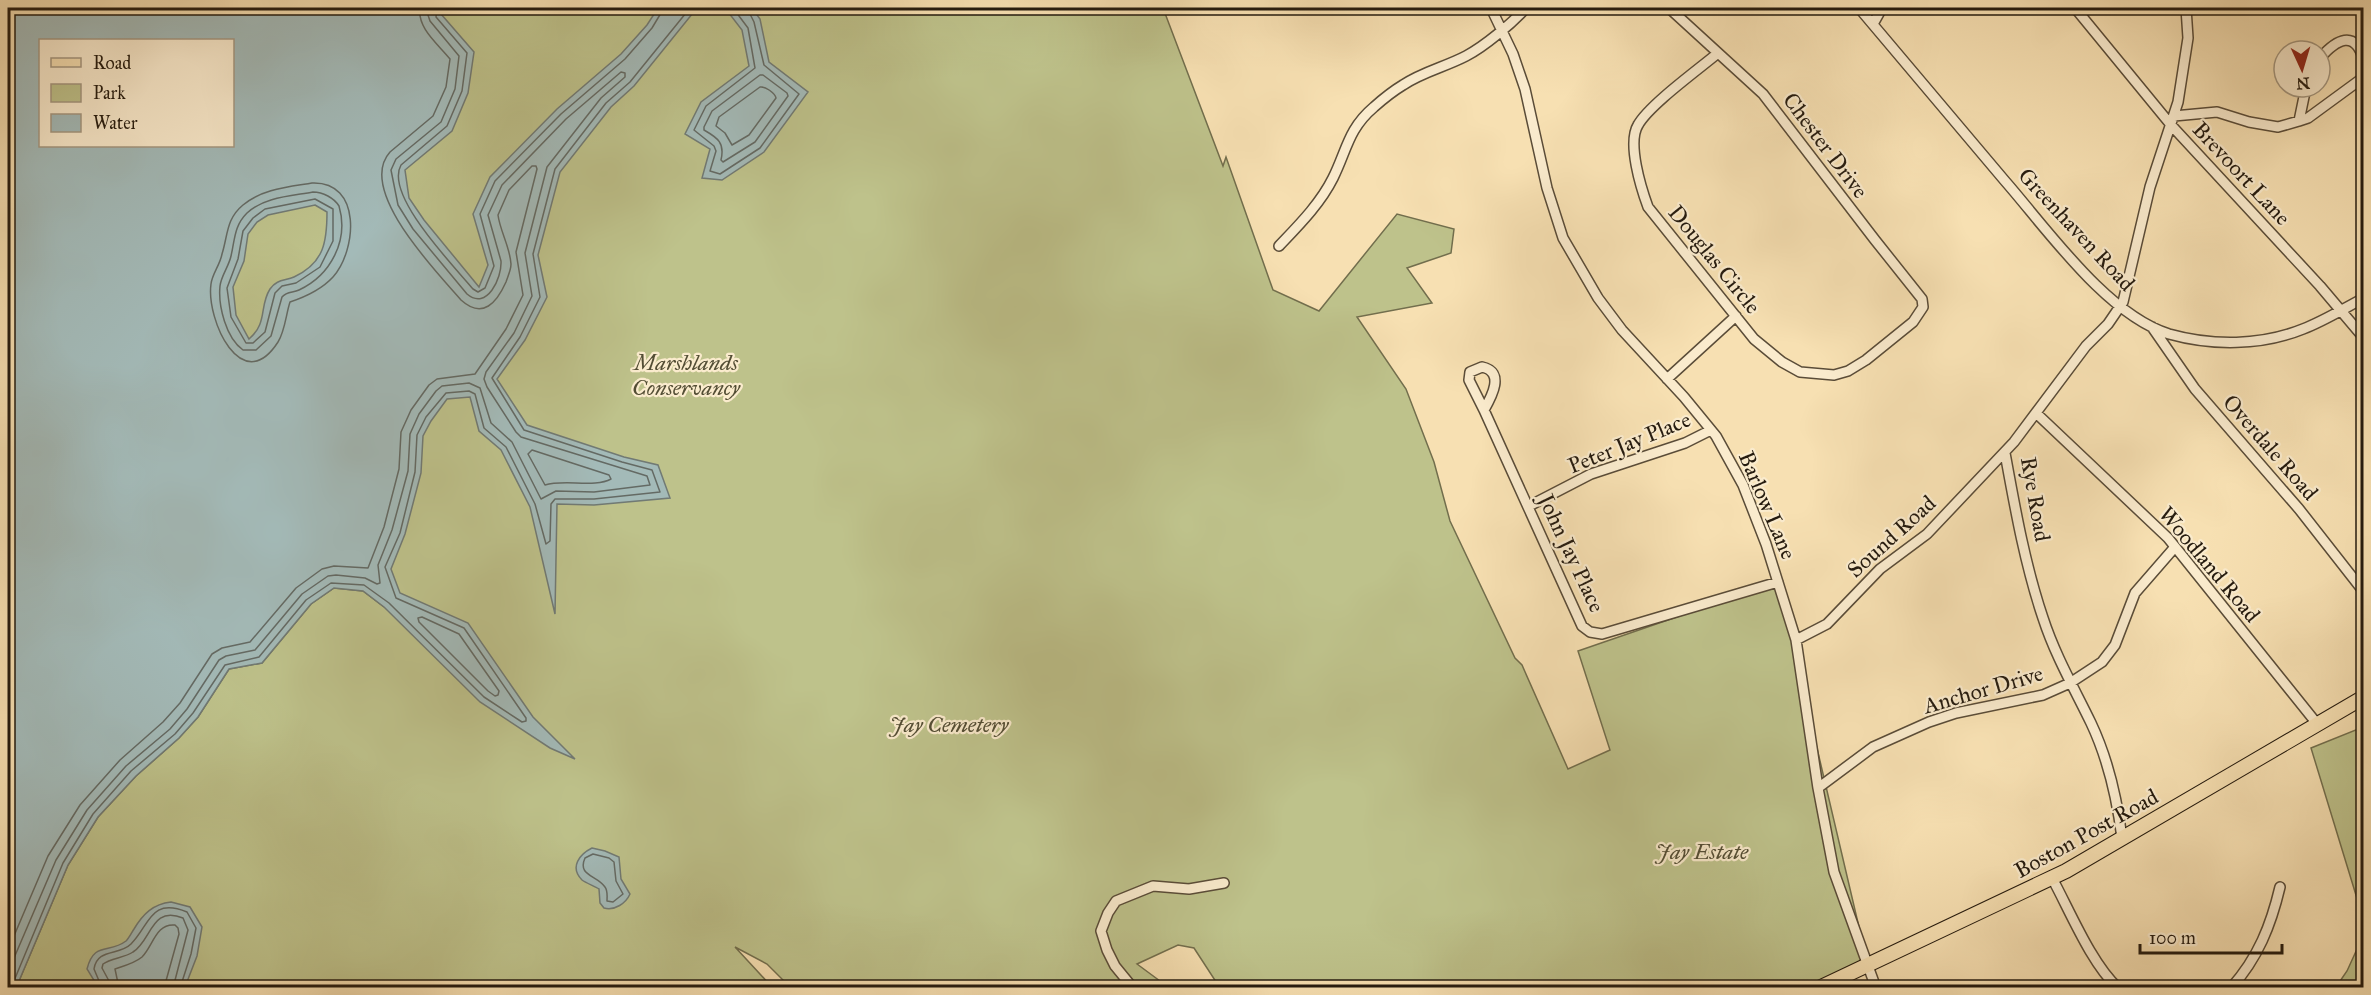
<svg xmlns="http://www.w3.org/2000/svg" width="2371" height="995" font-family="'IM FELL Great Primer',serif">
  <rect width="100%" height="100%" fill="#f7e0b2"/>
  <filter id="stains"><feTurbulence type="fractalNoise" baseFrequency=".00333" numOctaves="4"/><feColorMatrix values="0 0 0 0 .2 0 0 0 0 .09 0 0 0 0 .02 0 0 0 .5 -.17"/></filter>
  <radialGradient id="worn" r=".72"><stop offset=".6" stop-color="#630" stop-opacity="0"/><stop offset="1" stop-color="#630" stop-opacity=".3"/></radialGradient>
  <path fill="#bec28b" stroke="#726e4d" stroke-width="1.5" d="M 393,8 L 1163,8 L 1223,166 L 1226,157 L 1273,290 L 1319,311 L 1397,214 L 1454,229 L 1451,253 L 1407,268 L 1432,303 L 1357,317 L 1406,389 L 1434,462 L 1450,521 L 1515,658 L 1522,665 L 1568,769 L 1610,750 L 1578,651 L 1778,582 L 1870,974 L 1866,965 L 1822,988 L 1220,988 L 1194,948 L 1178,945 L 1137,964 L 1168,987 L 791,988 L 767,964 L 735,947 L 772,987 L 16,988 L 68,865 L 98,817 L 136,776 L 179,738 L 198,717 L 229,669 L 262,663 L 311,604 L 334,588 L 363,591 L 384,607 L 239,454 L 228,258 Z
    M 2363,727 L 2363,918 L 2311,748 Z
    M 2363,936 L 2363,987 L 2336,987 L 2347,971 Z"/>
  <path fill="#a3bab8" stroke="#717a74" stroke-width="1.5" fill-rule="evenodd" d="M 8,8 L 443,8 L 441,14 L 474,52 L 468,93 L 452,131 L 405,170 L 409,198 L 424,220 L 479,287 L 488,265 L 473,214 L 490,177 L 557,109 L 621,54 L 647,25 L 658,8 L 697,8 L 634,86 L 611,107 L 560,172 L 538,255 L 547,297 L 525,340 L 497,379 L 527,425 L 624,457 L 658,465 L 670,498 L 594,505 L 557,504 L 555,614 L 530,507 L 501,450 L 479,431 L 470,397 L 447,399 L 431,421 L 423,436 L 421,473 L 405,534 L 391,569 L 400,593 L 468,623 L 533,717 L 575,759 L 550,748 L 480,702 L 384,607 L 363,591 L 334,588 L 311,604 L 262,663 L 229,669 L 198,717 L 179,738 L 136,776 L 98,817 L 68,865 L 16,988 L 8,987 ZM 40,40 L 232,40 L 232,146 L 40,146 ZM 315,205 L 327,212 C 327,242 324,263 294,277 C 285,281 277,279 270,289 C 259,306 268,323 249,339 L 236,315 L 233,287 L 244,261 L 248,234 L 257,222 L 268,215 Z
    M 725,8 L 752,8 L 760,19 L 769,62 L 808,92 L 764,152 L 722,180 L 702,178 L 710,149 L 685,134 L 701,102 L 749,66 L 742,30 Z
    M 592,848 L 605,851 L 619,857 L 621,879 L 630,894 C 626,903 615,911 604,908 L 600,903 L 599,889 C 594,886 586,883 582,880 C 569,867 580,854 592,848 Z
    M 171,902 L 190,907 L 202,927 L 197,956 L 185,987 L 98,987 L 87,969 C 94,941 109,954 126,941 C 129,938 132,932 134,929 C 143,914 153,904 171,902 Z"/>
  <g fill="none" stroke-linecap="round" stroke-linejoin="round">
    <path stroke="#646a64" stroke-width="1.5" d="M 437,8 L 436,17 L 467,53 L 462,91 L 447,126 L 401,165 C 384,195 454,266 473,289 L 478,292 L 485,288 L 494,266 L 480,214 L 495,181 L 561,114 L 625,59 L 652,28 L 661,13 L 662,8
      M 733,8 L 748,28 L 755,68 L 706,106 L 694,130 L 714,146 L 716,151 L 710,171 L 720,174 L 760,148 L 799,94 L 764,65 L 754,22 L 747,8
      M 760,75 L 763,75 L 787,93 L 788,96 L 755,142 L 723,162 L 721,160 C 725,143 718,138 704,130 L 704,127 L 712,111 Z
      M 760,87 C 765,86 775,93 776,98 L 749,135 L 732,145 L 725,133 L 716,126 L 719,117 Z
      M 312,183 C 362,181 357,250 333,277 C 322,289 305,297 290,302 C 286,314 285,331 278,342 C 242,398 206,320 211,284 C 212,274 220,265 222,254 C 228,235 226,219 243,205 C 262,189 288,187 312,183 Z
      M 313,192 C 323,192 334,198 339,206 C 349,240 331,275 299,290 C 293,293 287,291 282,297 L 271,336 L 256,350 L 243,350 C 226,338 218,306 220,286 C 221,276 229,266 231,256 C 235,239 234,226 247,213 C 264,197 291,196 313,192 Z
      M 315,199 L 333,209 L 333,241 L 320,267 L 296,283 L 282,286 L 275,293 L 265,332 L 253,343 L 246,343 L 231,317 L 227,288 L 238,259 L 243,231 L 253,218 L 265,209 Z
      M 532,450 L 609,475 L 611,479 C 595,488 564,479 545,485 L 528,454 Z
      M 422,617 L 459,634 L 499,691 L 498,695 L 495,696 L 488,691 L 419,622 L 418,618 Z
      M 593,854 L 609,858 L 614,862 L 616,881 L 623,894 L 613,902 L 607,901 C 607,896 608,891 605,887 C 597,875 577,876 585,858 Z
      M 8,950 L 48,856 L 80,805 L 120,760 L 163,722 L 180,703 L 212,654 L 222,648 L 250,642 L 296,588 L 322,569 L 334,566 L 368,568 L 384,527 L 399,469 L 401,432 L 411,410 L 429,385 L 437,379 L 475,374 L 506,329 L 523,295 L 516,252 L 537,169 L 536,166 L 532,166 L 509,190 L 498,215 C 500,231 510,247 511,264 C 511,270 508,276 506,282 C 497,302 483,320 461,300 C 437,272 356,190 390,152 L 433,116 L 446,87 L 450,59 C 438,44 417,28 420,8
      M 8,972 L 56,860 L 87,810 L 126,766 L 170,729 L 187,709 L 219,660 L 226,656 L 255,650 L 302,594 L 328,576 L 336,575 L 365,578 L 377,584 L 380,583 L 378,565 L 392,530 L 408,471 L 410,434 L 419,414 L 436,391 L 442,386 L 469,383 L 480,388 L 491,423 L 512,442 L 541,499 L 556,491 L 594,492 L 650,485 L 647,476 L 521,437 L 516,432 L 487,387 L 484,379 L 486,372 L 514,333 L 532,296 L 525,253 L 547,167 L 601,98 L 625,77 L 625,73 L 621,72 L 566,119 L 502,185 L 488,215 L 501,261 C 502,278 487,311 467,294 L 413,229 L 398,205 L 391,170 L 396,159 L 441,122 L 455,89 L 459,56 L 430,21 L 428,15 L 429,8
      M 11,988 L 63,863 L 93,814 L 131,771 L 175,734 L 193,713 L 225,665 L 259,657 L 306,600 L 331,583 L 364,585 L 389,603 L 484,697 L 522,722 L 526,721 L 526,718 L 464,628 L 396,598 L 385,567 L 400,533 L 415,472 L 417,435 L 426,417 L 446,393 L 469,391 L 475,394 L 484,428 L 506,447 L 535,504 L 546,544 L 550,541 L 551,504 L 555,499 L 594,499 L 660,492 L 652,470 L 622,462 L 524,430 L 492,378 L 520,337 L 540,297 L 533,254 L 555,169 L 606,103 L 630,82 L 690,8
      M 102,988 L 94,969 C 97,948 119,956 131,944 C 150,925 150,897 187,912 L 196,928 L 191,954 L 180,988
      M 110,988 L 109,981 L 102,968 L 103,964 C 111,958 124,958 133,952 C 152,940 151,905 183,918 L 188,930 L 173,988
      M 119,988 L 115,969 C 124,966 135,963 142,957 C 153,946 156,923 175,925 L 178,928 L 179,934 L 164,988"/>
    <defs>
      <path id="minor" d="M 1491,8 L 1513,54 L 1525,89 L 1547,188 L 1563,238 L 1598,298 L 1622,330 L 1684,397 L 1716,436 L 1743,485 L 1766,544 L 1796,640 L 1818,788 L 1834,872 L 1876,988
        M 1669,8 L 1763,94 L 1875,240 L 1922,299 L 1923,307 L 1913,322 L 1866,360 L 1848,371 L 1834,375 L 1800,372 L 1782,362 L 1754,339 L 1648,207 C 1641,188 1627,143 1638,125 C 1649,105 1699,69 1718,53
        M 1859,8 C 1907,65 1956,123 2005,181 C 2047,229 2107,315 2169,334 C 2212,346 2261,346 2303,329 C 2324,321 2343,309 2364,298
        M 2075,8 L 2171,125 L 2320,286 L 2364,338
        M 1873,24 L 1882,8
        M 2320,58 C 2336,40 2355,28 2364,61
        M 2306,87 L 2299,121 L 2308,118 L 2364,77
        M 2174,116 L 2217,112 L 2249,122 L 2278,127 L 2299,121
        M 1279,246 C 1299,225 1320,204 1333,178 C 1347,150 1348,129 1374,107 C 1383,99 1393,91 1403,85 C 1422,72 1445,67 1466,56 C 1485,46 1511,24 1526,8
        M 2152,327 L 2195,389 L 2299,509 L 2364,592
        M 1482,367 C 1505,372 1492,396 1484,410 L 1469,380 L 1470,372 Z
        M 1667,379 L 1736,316
        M 1484,410 L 1582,626 L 1590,632 L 1602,634 L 1778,582
        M 2036,413 L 2168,538 L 2318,725
        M 2005,453 C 2015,508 2025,565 2043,618 C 2055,655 2074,688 2091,723 C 2108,759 2117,798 2122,838
        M 1529,506 L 1591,474 L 1685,443 L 1711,430
        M 1796,640 L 1827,624 L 1880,569 L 1927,534 L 2014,442 L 2086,346 L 2108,324 L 2123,302 L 2150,187 L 2178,102 L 2188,38 L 2186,8
        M 1818,788 L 1873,747 L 1929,722 L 1956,713 L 2043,695 L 2070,683 L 2102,662 L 2115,645 L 2135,593 L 2175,547
        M 2052,878 C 2070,911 2091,963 2118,988
        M 1133,988 L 1115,966 L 1107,950 L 1101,931 L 1108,913 L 1116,901 L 1153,886 L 1189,889 L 1224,883
        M 2231,988 C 2258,958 2271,925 2280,887"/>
      <path id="primary" d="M 1819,988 L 2066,871 L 2364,697"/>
    </defs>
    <use href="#minor" stroke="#5a4c38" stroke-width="12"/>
    <use href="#primary" stroke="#251b0f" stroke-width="16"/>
    <use href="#minor" stroke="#faebcd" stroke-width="9"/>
    <use href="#primary" stroke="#f7e0b2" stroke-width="14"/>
  </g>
  <g text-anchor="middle" stroke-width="4.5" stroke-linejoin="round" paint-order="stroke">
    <g font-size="22" fill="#251b0f" stroke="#faebcd">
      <text transform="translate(1826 145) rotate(53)" y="8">Chester Drive</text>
      <text transform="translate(2242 173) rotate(47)" y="8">Brevoort Lane</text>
      <text transform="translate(2077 229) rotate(47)" y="8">Greenhaven Road</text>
      <text transform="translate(1715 259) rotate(51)" y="8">Douglas Circle</text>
      <text transform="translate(1629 442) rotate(-22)" y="8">Peter Jay Place</text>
      <text transform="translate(2271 447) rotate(49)" y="8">Overdale Road</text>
      <text transform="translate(2036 499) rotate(80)" y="8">Rye Road</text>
      <text transform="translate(1768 505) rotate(67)" y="8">Barlow Lane</text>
      <text transform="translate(1891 536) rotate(-42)" y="8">Sound Road</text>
      <text transform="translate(1572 553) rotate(65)" y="8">John Jay Place</text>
      <text transform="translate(2210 564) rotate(50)" y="8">Woodland Road</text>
      <text transform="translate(1983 689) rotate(-16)" y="8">Anchor Drive</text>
      <text transform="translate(2086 833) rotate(-29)" y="8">Boston Post Road</text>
    </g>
    <g font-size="22" font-style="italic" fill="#534d34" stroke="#faebcd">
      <text x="686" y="370">Marshlands<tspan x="686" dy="25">Conservancy</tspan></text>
      <text x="949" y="732">Jay Cemetery</text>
      <text x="1702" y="859">Jay Estate</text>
    </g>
  </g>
  <rect width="2371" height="995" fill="none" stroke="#f7e0b2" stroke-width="30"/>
  <rect x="9" y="9" width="2353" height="977" fill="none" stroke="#251b0f" stroke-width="3"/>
  <rect x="15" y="15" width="2341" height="965" fill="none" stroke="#251b0f" stroke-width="1.5"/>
  <rect x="39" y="39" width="195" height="108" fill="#faebcd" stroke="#a59881" stroke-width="1.5"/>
  <rect x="51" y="58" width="30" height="9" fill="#f7e0b2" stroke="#a59881" stroke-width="1.5"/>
  <text x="93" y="69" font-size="18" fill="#251b0f">Road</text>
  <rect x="51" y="84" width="30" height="18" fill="#bec28b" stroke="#a59881" stroke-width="1.5"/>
  <text x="93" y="99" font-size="18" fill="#251b0f">Park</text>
  <rect x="51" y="114" width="30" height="18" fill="#a3bab8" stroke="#a59881" stroke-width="1.5"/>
  <text x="93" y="129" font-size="18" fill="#251b0f">Water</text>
  <g transform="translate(2302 69) rotate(176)"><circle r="28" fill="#faebcd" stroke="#a59881" stroke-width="1.5"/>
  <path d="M0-4.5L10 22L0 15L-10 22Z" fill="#8f2418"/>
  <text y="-9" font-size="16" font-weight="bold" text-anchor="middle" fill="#251b0f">N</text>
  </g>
  <path d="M2140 944v9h142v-9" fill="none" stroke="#251b0f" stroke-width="3"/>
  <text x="2149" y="944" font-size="18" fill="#251b0f" stroke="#faebcd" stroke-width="4.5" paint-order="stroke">100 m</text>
  <rect width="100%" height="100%" filter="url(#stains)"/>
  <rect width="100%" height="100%" fill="url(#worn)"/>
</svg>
